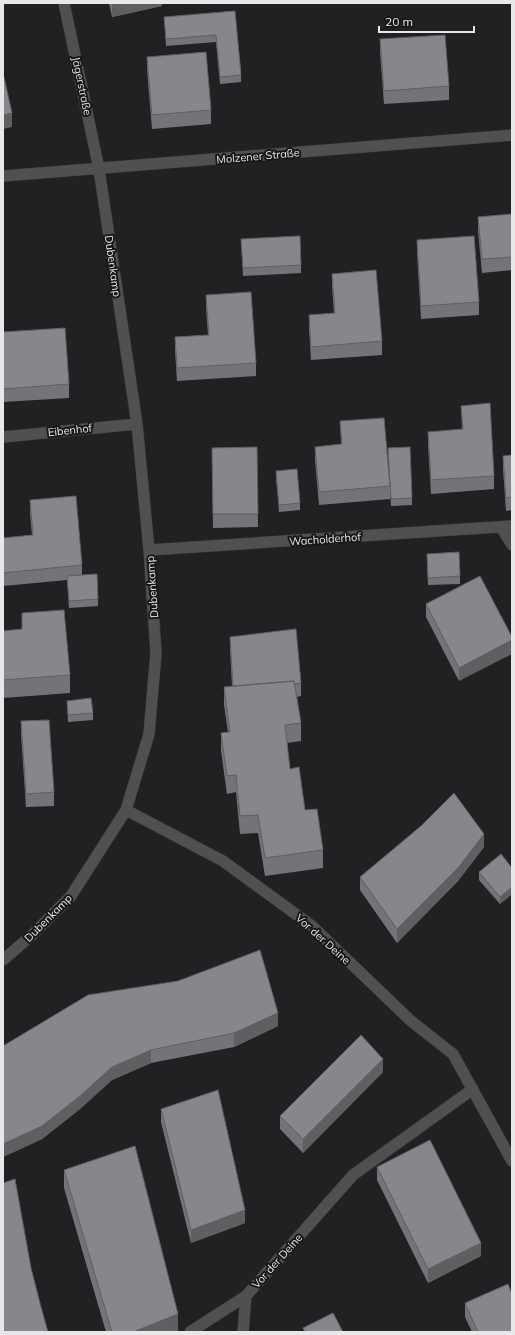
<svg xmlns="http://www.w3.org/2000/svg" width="515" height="1335" font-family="Mulish,sans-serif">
  <rect width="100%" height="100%" fill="#222023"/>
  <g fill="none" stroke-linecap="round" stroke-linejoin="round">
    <defs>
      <path id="minor" d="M 3,176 L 512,135
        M 3,437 L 137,424
        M 501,527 L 512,545
        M 149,550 L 512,526
        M 126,810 L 223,861 L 312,926 L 411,1021 L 453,1054 L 512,1161
        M 3,960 L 32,935 L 71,896 L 126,810 L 149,734 L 156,653 L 149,550 L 137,424 L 99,169 L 64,3
        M 190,1332 L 246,1296 L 353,1175 L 473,1089
        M 243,1332 L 246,1296"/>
    </defs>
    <use href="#minor" stroke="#3d3a3e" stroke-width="12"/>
    <use href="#minor" stroke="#524f53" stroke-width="11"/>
  </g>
  <path fill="#767378" d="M 109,3 L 162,3 L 162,6 L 112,17 Z
    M 235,11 L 241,75 L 241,82 L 220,84 L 216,42 L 166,46 L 164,17 Z
    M 380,39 L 449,86 L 449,100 L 384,104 L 380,53 Z
    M 147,57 L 211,110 L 211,124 L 152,129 L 147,70 Z
    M 512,214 L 512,270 L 482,273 L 478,231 L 478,217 Z
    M 241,239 L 301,265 L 301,273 L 243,276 Z
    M 417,240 L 479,302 L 479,315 L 421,319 L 417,253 Z
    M 332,274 L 382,341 L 382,355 L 311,360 L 309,329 L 309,315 L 334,313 L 332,287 Z
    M 206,295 L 256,363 L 256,376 L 177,381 L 175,350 L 175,337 L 208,335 L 206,308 Z
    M 3,332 L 69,384 L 69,398 L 3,402 Z
    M 461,406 L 494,476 L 494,489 L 431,494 L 428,445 L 428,432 L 462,430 Z
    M 340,421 L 390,486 L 390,499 L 319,505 L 315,460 L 315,447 L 341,444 Z
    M 257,447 L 258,527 L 213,528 L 212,448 Z
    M 388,448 L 412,498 L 412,505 L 391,506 Z
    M 512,455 L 512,510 L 506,511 L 503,469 L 503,456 Z
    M 276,471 L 300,503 L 300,510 L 279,512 L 276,478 Z
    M 30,500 L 82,565 L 82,575 L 98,599 L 98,606 L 69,608 L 67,580 L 3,586 L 3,538 L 32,535 L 30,514 Z
    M 427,554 L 460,576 L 460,584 L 428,585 Z
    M 480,576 L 459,681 L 426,617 L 426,604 Z
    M 22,613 L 70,675 L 70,693 L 3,698 L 3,631 L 22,630 Z
    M 230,637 L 301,683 L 301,696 L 297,697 L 301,723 L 301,741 L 287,743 L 290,769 L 305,810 L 323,850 L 323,868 L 265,876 L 258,833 L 240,834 L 236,792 L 227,794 L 221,751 L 221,733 L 228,732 L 224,705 L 224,687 L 232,686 L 230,650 Z
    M 67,701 L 93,713 L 93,720 L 68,722 Z
    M 21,721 L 54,792 L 54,806 L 26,807 L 21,735 Z
    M 484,847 L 458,881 L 397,943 L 360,890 L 360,877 Z
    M 512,868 L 512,894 L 500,904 L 479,880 L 479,872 Z
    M 278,1026 L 234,1047 L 151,1063 L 112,1080 L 80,1109 L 42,1139 L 3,1157 L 3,1046 Z
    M 383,1072 L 303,1153 L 280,1129 L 280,1116 Z
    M 161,1109 L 245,1223 L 191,1243 L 161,1122 Z
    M 377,1167 L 481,1256 L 428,1283 L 377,1180 Z
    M 64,1170 L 178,1332 L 106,1332 L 64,1188 Z
    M 465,1303 L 512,1332 L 472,1332 L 465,1317 Z"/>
  <path fill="#605e61" d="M 116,3 L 162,3 L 162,6 L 112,17 L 112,4 Z
    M 12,113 L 12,127 L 3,129 L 3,115 Z
    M 512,640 L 512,654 L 459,681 L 459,668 Z
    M 484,834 L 484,847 L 458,881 L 397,943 L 397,929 Z
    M 512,887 L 512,894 L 500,904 L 500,897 Z
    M 278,1013 L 278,1026 L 234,1047 L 234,1033 Z
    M 151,1050 L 151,1063 L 112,1080 L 80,1109 L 42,1139 L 3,1157 L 3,1144 L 112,1067 Z
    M 383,1059 L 383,1072 L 303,1153 L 303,1139 Z
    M 245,1210 L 245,1223 L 191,1243 L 191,1230 Z
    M 481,1243 L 481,1256 L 428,1283 L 428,1269 Z
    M 178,1314 L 178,1332 L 133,1332 Z"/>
  <path fill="#89868b" stroke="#605e61" d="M 235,11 L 241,75 L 220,77 L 216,35 L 166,39 L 164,17 Z
    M 445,35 L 449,86 L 384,91 L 380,39 Z
    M 206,52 L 211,110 L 152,115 L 147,57 Z
    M 3,73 L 12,113 L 3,115 Z
    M 512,214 L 512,257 L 482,259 L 478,217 Z
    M 300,236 L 301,265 L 243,268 L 241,239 Z
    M 474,236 L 479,302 L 421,306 L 417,240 Z
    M 376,270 L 382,341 L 311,347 L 309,315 L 335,313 L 332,274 Z
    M 251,292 L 256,363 L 177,368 L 175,337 L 209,335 L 206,295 Z
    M 65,328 L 69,384 L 3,389 L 3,332 Z
    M 490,403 L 494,476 L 431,480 L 428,432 L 463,429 L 461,406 Z
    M 384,418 L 390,486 L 319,492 L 315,447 L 342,444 L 340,421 Z
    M 257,447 L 258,514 L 213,514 L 212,448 Z
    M 410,447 L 412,498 L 391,499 L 388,448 Z
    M 512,455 L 512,497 L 506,498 L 503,456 Z
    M 297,469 L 300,503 L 279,505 L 276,471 Z
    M 76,496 L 82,565 L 3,573 L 3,538 L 33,535 L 30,500 Z
    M 459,552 L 460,576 L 428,578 L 427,554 Z
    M 97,574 L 98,599 L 69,601 L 67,576 Z
    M 480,576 L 512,637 L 512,640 L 459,668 L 426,604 Z
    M 64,610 L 70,675 L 3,680 L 3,631 L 22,629 L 22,613 Z
    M 296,629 L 301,683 L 295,684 L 294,681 L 233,686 L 230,637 Z
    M 294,681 L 301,723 L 285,725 L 290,769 L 299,767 L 305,810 L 317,809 L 323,850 L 265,858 L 258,815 L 240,816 L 236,775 L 227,776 L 221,733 L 230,732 L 224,687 Z
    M 91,698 L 93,713 L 68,715 L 67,701 Z
    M 49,720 L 54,792 L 26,794 L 21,721 Z
    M 454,793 L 484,834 L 458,868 L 397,929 L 360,877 L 421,826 Z
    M 501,854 L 512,868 L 512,887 L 500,897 L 479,872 Z
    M 260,950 L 278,1013 L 234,1033 L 151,1050 L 112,1067 L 80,1096 L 42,1126 L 3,1144 L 3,1046 L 88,995 L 178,981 Z
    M 361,1035 L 383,1059 L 303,1139 L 280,1116 Z
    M 218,1090 L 245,1210 L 191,1230 L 161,1109 Z
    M 430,1140 L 481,1243 L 428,1269 L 377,1167 Z
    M 135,1146 L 178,1314 L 133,1332 L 112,1332 L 64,1170 Z
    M 15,1179 L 31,1268 L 41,1307 L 48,1332 L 3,1332 L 3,1183 Z
    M 508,1284 L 512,1294 L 512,1332 L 478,1332 L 465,1303 Z
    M 333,1313 L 343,1332 L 305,1332 L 303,1328 Z"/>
  <g text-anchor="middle" stroke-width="4" stroke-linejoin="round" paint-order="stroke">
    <g font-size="11" fill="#e9e7ea" stroke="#19161a">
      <text transform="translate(82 86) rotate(78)" y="4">Jägerstraße</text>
      <text transform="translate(258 156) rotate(-5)" y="4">Molzener Straße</text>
      <text transform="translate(113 266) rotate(82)" y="4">Dubenkamp</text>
      <text transform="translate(70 430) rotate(-6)" y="4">Eibenhof</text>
      <text transform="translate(325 539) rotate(-4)" y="4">Wacholderhof</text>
      <text transform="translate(152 587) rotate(-94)" y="4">Dubenkamp</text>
      <text transform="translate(48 918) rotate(-45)" y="4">Dubenkamp</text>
      <text transform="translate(323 939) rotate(42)" y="4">Vor der Deine</text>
      <text transform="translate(277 1261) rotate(-48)" y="4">Vor der Deine</text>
    </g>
  </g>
  <rect width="515" height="1335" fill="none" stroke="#e9e7ea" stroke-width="8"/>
  <path d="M379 26v6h95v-6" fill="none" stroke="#e9e7ea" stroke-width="2"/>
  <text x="385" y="26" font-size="12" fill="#e9e7ea" stroke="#19161a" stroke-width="3" paint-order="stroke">20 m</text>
</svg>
